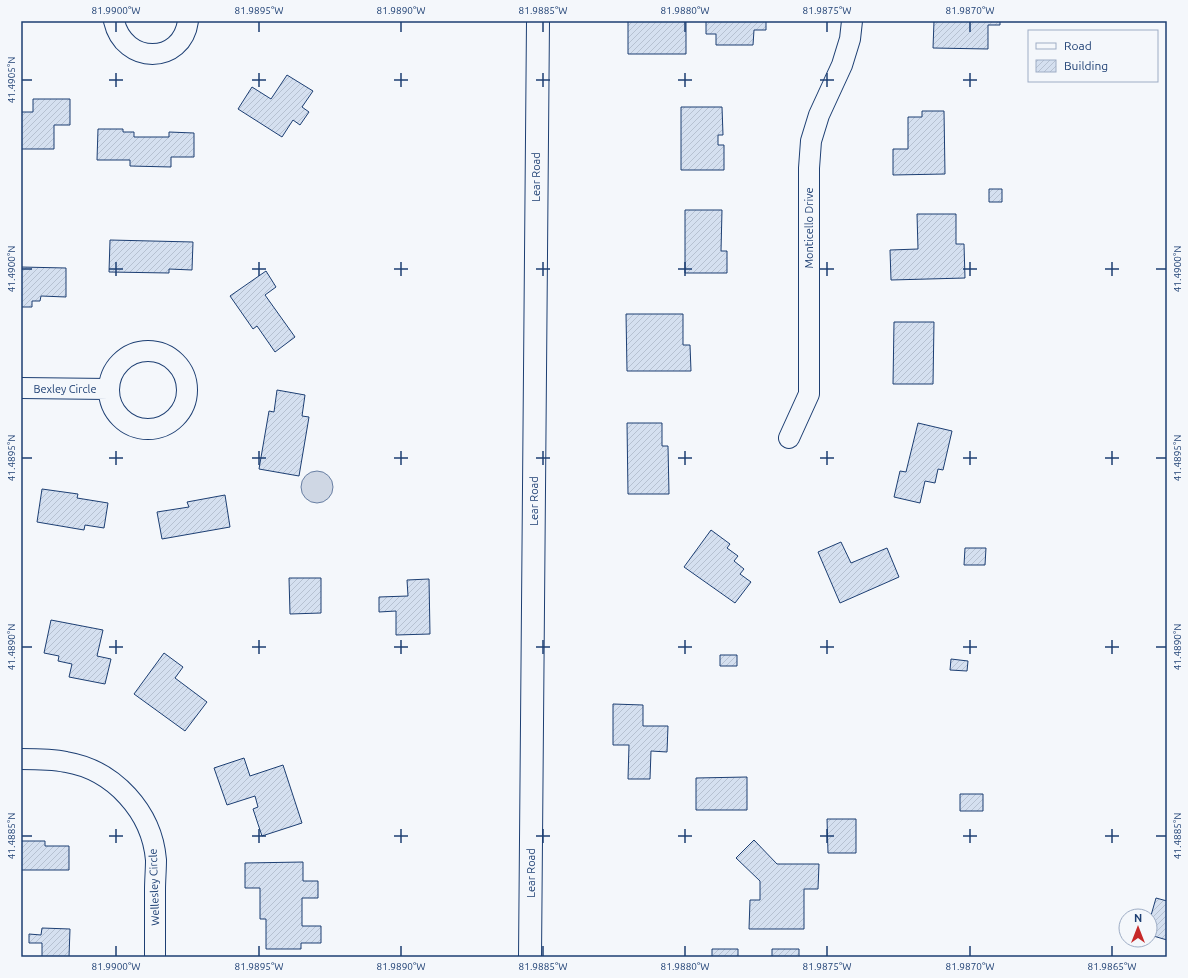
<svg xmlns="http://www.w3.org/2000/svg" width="1188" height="978" font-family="Ubuntu,sans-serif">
  <defs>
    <pattern id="building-hatch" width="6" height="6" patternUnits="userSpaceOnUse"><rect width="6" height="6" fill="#d5e0f0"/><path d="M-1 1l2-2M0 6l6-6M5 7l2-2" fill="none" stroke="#b6c1d1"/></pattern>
  </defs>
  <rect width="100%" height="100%" fill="#f4f7fb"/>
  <path fill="#cfd7e4" stroke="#687fa3" d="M301 487a16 16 0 1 1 32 0a16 16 0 1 1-32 0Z"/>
  <path fill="url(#building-hatch)" stroke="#1d3f73" d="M 628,21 L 686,21 L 686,54 L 628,54 Z
    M 706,21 L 766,21 L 766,30 L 754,30 L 753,45 L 716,45 L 716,34 L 706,34 Z
    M 934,21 L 1000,21 L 1000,25 L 988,25 L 988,49 L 933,48 Z
    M 287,75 L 313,91 L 302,107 L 309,112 L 300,125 L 293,120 L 282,137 L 238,109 L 252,87 L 271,99 Z
    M 33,99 L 70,99 L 70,125 L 54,125 L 54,149 L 21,149 L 21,112 L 33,112 Z
    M 681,107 L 722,107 L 723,135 L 718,135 L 718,145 L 724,145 L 724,170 L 681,170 Z
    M 922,111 L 944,111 L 945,174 L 893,175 L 893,149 L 908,149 L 908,117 L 922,117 Z
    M 98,129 L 123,129 L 123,132 L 134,132 L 134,137 L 169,137 L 169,132 L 194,133 L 194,157 L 171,157 L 171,167 L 130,166 L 130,160 L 97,160 Z
    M 989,189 L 1002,189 L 1002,202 L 989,202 Z
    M 685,210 L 722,210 L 721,251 L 727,251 L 727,273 L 685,273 Z
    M 917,214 L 956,214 L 956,244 L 964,244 L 965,278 L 891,280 L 890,250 L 918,249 Z
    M 110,240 L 193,242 L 192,270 L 169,269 L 169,273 L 109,272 Z
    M 21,267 L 66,268 L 66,297 L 41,296 L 40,301 L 32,301 L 32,307 L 21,307 Z
    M 266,271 L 276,287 L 265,295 L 295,337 L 275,352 L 257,326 L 253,329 L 230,296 Z
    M 626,314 L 683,314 L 683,345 L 690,345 L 691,371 L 627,371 Z
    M 894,322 L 934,322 L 933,384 L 893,384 Z
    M 277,390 L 305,395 L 302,416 L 309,417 L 299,476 L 259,469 L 269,411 L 274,412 Z
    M 627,423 L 662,423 L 662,446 L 668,446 L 669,494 L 628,494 Z
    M 918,423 L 952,431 L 943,470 L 938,469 L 935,483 L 925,481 L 920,503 L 894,497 L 900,471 L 906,472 Z
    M 42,489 L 78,494 L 77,498 L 108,503 L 104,528 L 85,525 L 84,530 L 37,522 Z
    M 225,495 L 230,527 L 162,539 L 157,512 L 189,507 L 187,502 Z
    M 711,530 L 730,544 L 727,548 L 738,556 L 734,561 L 744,569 L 740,574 L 751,582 L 735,603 L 684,567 Z
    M 841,542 L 851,563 L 887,548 L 899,577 L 840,603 L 818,552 Z
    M 965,548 L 986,548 L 985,565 L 964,565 Z
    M 289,578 L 321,578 L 321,613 L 290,614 Z
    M 429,579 L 430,634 L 396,635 L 396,611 L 379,612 L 379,597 L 408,596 L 407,580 Z
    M 51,620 L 103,630 L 97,656 L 111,659 L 105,684 L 69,677 L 72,664 L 58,661 L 59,656 L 44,653 Z
    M 164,653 L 183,667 L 175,678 L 207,702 L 185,731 L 134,694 Z
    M 720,655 L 737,655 L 737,666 L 720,666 Z
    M 951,659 L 968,661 L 967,671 L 950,670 Z
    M 613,704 L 643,705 L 643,726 L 668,726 L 667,752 L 651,751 L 650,779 L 628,779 L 629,745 L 613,745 Z
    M 244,758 L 250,776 L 283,765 L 302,823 L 262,836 L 253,809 L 258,807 L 255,796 L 227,805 L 214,768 Z
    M 747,777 L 747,810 L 696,810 L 696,778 Z
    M 960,794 L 983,794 L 983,811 L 960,811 Z
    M 827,819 L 856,819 L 856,853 L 828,853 Z
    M 754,840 L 777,864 L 819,864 L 818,889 L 804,889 L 804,929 L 749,929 L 750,900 L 760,900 L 760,881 L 736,858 Z
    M 21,841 L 45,841 L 45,846 L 69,846 L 69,870 L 21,870 Z
    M 303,862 L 303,881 L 318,881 L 318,898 L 302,898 L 302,926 L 321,926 L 321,943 L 301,943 L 301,949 L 266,949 L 266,919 L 260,919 L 260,888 L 245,888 L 245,863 Z
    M 1156,898 L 1167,901 L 1167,940 L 1150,935 L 1150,919 Z
    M 42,928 L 70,929 L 69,957 L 42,957 L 42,943 L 29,943 L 29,934 L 41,935 Z
    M 712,949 L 738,949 L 738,957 L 712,957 Z
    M 772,949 L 799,949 L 799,957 L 772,957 Z"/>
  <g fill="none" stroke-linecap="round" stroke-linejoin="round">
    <defs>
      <path id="street" d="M 114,21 C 124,65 182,65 188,21
        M109 390a39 39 0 1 1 78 0a39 39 0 1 1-78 0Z
        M 21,388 L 109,389
        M 789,438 L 809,394 L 809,168 L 811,141 L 819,115 L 842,65 L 850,39 L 852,21
        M 21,759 C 36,759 52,759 66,762 C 114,770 152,812 156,860 C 156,870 155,880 155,890 C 155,913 155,935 155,957"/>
      <path id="secondary" d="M 530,957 L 538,21"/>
    </defs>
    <use href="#street" stroke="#1d3f73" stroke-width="22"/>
    <use href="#secondary" stroke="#1d3f73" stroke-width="24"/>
    <use href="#street" stroke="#f4f7fb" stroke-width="20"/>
    <use href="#secondary" stroke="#f4f7fb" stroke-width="22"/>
  </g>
  <path fill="none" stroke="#1d3f73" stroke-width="1.5" d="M 116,22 L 116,32M 259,22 L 259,32M 401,22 L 401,32M 543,22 L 543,32M 685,22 L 685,32M 827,22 L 827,32M 970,22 L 970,32M 116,73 L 116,87M 259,73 L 259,87M 401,73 L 401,87M 543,73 L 543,87M 685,73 L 685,87M 827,73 L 827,87M 970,73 L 970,87M 22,80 L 32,80M 109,80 L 123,80M 252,80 L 266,80M 394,80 L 408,80M 536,80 L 550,80M 678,80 L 692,80M 820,80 L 834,80M 963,80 L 977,80M 116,262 L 116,276M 259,262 L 259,276M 401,262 L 401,276M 543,262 L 543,276M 685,262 L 685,276M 827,262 L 827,276M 970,262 L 970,276M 1112,262 L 1112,276M 22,269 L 32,269M 109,269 L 123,269M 252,269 L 266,269M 394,269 L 408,269M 536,269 L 550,269M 678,269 L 692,269M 820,269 L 834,269M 963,269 L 977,269M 1105,269 L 1119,269M 1156,269 L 1166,269M 116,451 L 116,465M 259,451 L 259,465M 401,451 L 401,465M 543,451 L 543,465M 685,451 L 685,465M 827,451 L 827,465M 970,451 L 970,465M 1112,451 L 1112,465M 22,458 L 32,458M 109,458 L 123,458M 252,458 L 266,458M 394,458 L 408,458M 536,458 L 550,458M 678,458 L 692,458M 820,458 L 834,458M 963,458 L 977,458M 1105,458 L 1119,458M 1156,458 L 1166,458M 116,640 L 116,654M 259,640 L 259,654M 401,640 L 401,654M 543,640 L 543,654M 685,640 L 685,654M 827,640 L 827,654M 970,640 L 970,654M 1112,640 L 1112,654M 22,647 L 32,647M 109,647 L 123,647M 252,647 L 266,647M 394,647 L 408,647M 536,647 L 550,647M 678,647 L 692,647M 820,647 L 834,647M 963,647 L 977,647M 1105,647 L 1119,647M 1156,647 L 1166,647M 116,829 L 116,843M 259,829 L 259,843M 401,829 L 401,843M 543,829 L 543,843M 685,829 L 685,843M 827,829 L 827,843M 970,829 L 970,843M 1112,829 L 1112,843M 22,836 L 32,836M 109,836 L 123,836M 252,836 L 266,836M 394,836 L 408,836M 536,836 L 550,836M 678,836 L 692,836M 820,836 L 834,836M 963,836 L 977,836M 1105,836 L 1119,836M 1156,836 L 1166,836M 116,946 L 116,956M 259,946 L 259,956M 401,946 L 401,956M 543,946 L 543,956M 685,946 L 685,956M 827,946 L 827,956M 970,946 L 970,956M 1112,946 L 1112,956"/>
  <g text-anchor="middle" stroke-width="3" stroke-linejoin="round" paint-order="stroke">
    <g font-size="11" fill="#1d3f73" stroke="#f4f7fb">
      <text transform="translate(536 177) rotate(-90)" y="4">Lear Road</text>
      <text transform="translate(809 228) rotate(-90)" y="4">Monticello Drive</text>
      <text x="65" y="393">Bexley Circle</text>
      <text transform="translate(534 501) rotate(-90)" y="4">Lear Road</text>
      <text transform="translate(531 873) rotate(-90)" y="4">Lear Road</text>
      <text transform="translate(154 887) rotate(-92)" y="4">Wellesley Circle</text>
    </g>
  </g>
  <rect width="1188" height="978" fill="none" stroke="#f4f7fb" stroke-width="44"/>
  <rect x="1028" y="30" width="130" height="52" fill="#f4f7fb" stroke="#9eadc5"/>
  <rect x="1036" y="43" width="20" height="6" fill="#f4f7fb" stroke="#9eadc5"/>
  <text x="1064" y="50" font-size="12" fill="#1d3f73">Road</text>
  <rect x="1036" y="60" width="20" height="12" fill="url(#building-hatch)" stroke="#9eadc5"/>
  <text x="1064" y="70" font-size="12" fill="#1d3f73">Building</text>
  <g transform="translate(1138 928)"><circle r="19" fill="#f4f7fb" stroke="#9eadc5"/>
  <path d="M0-3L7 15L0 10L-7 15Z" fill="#c62828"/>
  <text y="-6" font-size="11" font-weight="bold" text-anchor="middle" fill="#1d3f73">N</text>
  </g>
  <rect x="22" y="22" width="1144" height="934" fill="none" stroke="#1d3f73" stroke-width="1.5"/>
  <g font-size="10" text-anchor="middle" fill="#1d3f73">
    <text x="116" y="14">81.9900°W</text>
    <text x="259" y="14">81.9895°W</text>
    <text x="401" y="14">81.9890°W</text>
    <text x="543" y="14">81.9885°W</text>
    <text x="685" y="14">81.9880°W</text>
    <text x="827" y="14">81.9875°W</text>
    <text x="970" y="14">81.9870°W</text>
    <text transform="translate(11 80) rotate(-90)" y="4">41.4905°N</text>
    <text transform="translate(11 269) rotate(-90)" y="4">41.4900°N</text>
    <text transform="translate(1177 269) rotate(-90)" y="4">41.4900°N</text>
    <text transform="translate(11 458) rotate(-90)" y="4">41.4895°N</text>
    <text transform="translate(1177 458) rotate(-90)" y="4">41.4895°N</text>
    <text transform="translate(11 647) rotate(-90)" y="4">41.4890°N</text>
    <text transform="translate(1177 647) rotate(-90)" y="4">41.4890°N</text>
    <text transform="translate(11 836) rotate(-90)" y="4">41.4885°N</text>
    <text transform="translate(1177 836) rotate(-90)" y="4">41.4885°N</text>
    <text x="116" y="970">81.9900°W</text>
    <text x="259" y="970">81.9895°W</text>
    <text x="401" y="970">81.9890°W</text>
    <text x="543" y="970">81.9885°W</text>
    <text x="685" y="970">81.9880°W</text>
    <text x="827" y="970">81.9875°W</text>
    <text x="970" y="970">81.9870°W</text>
    <text x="1112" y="970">81.9865°W</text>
  </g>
</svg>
